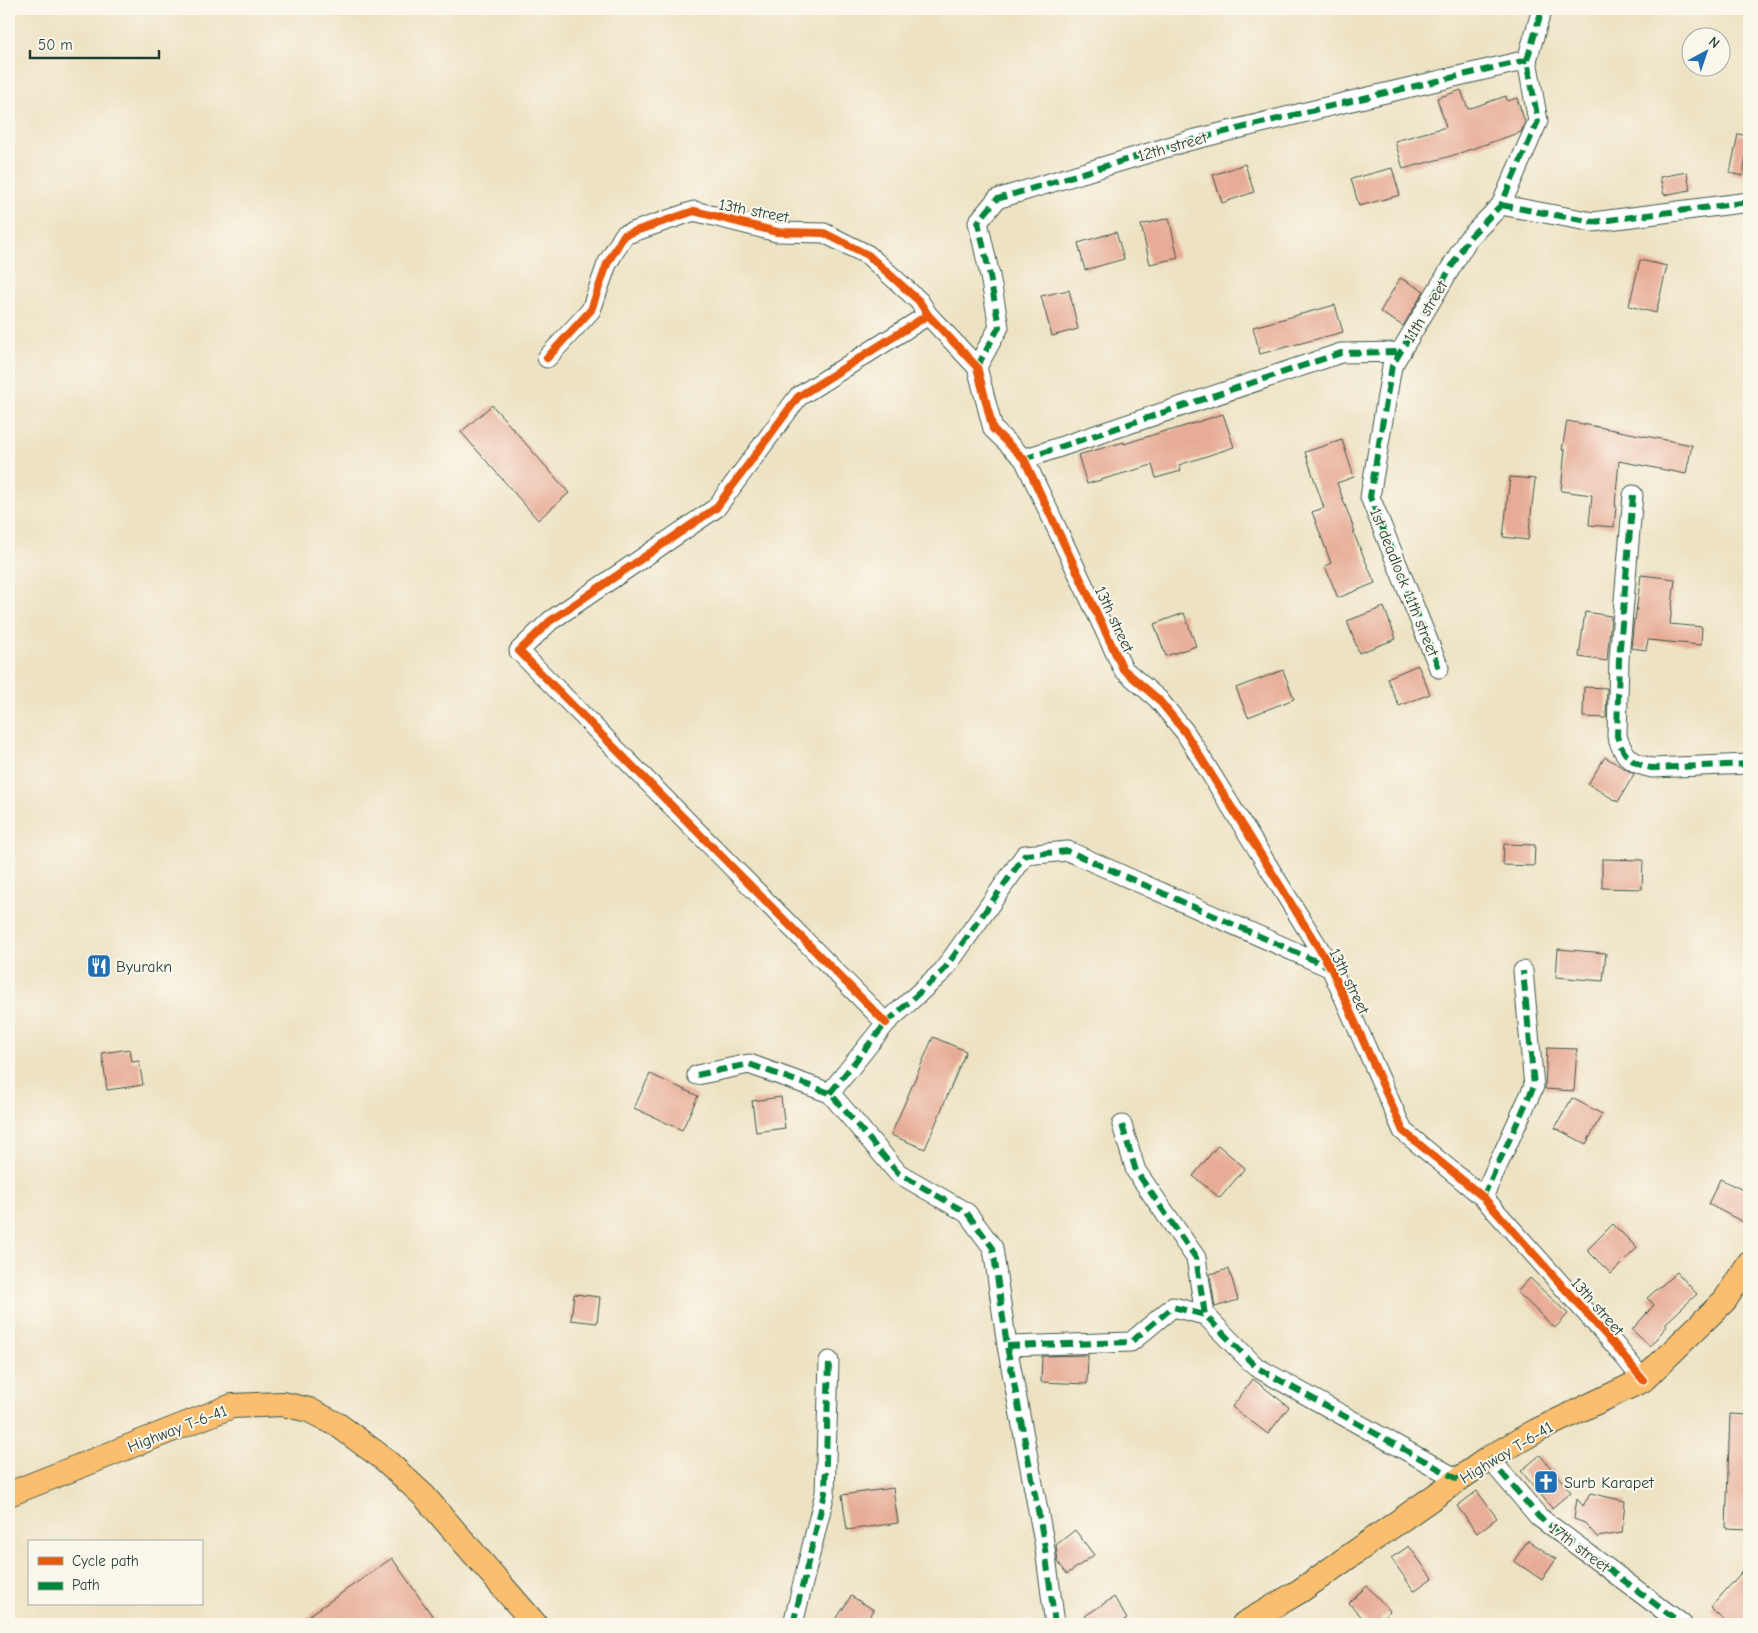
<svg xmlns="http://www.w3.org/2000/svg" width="1758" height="1633" font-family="'Comic Neue',sans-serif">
  <rect width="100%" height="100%" fill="#fbf7ec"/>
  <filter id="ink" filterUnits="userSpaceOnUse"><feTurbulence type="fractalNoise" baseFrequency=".02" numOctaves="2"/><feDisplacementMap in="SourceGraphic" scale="10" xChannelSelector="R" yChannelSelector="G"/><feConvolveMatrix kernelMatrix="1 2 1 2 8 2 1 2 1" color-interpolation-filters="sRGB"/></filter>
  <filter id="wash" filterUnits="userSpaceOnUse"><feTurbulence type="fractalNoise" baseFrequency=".0096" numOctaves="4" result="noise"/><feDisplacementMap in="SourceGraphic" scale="20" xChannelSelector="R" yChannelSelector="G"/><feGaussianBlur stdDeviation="1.12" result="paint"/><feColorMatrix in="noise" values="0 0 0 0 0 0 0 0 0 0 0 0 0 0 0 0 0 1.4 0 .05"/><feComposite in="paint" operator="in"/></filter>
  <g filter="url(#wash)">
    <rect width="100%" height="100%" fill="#ede2c3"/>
    <g id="blocks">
      <path fill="#e7ac96" d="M 1461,90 L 1468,109 L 1506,96 L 1507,101 L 1517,98 L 1525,122 L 1521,132 L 1451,156 L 1403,169 L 1395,141 L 1446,127 L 1437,98 Z
        M 1738,134 L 1749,136 L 1743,176 L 1730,173 Z
        M 1245,164 L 1254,192 L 1222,203 L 1213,175 Z
        M 1392,168 L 1400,195 L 1359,206 L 1351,179 Z
        M 1687,172 L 1690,190 L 1664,195 L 1660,177 Z
        M 1169,218 L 1178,258 L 1150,264 L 1141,225 Z
        M 1116,232 L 1124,259 L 1085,270 L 1078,243 Z
        M 1640,260 L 1667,266 L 1656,313 L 1629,306 Z
        M 1400,278 L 1424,291 L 1403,326 L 1380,312 Z
        M 1069,290 L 1078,329 L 1052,336 L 1041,296 Z
        M 1335,305 L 1343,332 L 1260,354 L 1253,327 Z
        M 492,405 L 569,493 L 538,520 L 461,432 Z
        M 1223,414 L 1234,447 L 1179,465 L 1181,471 L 1156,478 L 1152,465 L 1087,484 L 1078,455 L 1124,442 L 1124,444 L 1168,430 L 1169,431 Z
        M 1567,421 L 1692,445 L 1686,474 L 1619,461 L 1615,505 L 1616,505 L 1614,527 L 1589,525 L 1592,495 L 1561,491 L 1565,450 L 1562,450 Z
        M 1342,440 L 1354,477 L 1337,483 L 1355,532 L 1353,532 L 1375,583 L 1338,598 L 1325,566 L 1331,563 L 1312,512 L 1324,508 L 1305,452 Z
        M 1510,477 L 1535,479 L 1528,540 L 1503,537 Z
        M 1641,575 L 1675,579 L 1670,624 L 1702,627 L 1701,645 L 1648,640 L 1646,650 L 1631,648 L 1634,619 L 1635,620 Z
        M 1384,607 L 1396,639 L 1359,653 L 1347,621 Z
        M 1585,612 L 1611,616 L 1607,661 L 1579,657 Z
        M 1184,613 L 1196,646 L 1166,656 L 1154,624 Z
        M 1418,665 L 1430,694 L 1399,706 L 1387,678 Z
        M 1283,670 L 1294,699 L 1248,717 L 1236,688 Z
        M 1584,687 L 1607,688 L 1606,718 L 1583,717 Z
        M 1605,757 L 1634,774 L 1618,802 L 1588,784 Z
        M 1504,844 L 1535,845 L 1534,866 L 1503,865 Z
        M 1602,859 L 1643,860 L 1642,889 L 1602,888 Z
        M 1558,949 L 1606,953 L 1603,981 L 1556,977 Z
        M 933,1037 L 966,1051 L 925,1149 L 891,1135 Z
        M 1547,1048 L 1577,1049 L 1574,1091 L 1545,1089 Z
        M 130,1049 L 132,1062 L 139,1061 L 143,1085 L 107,1090 L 102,1053 Z
        M 650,1074 L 698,1096 L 682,1130 L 634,1108 Z
        M 781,1097 L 785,1128 L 756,1132 L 752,1101 Z
        M 1572,1098 L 1602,1114 L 1586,1144 L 1555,1128 Z
        M 1218,1145 L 1245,1168 L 1220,1198 L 1193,1176 Z
        M 1720,1179 L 1749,1193 L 1749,1210 L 1743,1222 L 1708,1204 Z
        M 1613,1224 L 1637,1248 L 1611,1274 L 1587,1250 Z
        M 1229,1269 L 1238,1300 L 1215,1307 L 1210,1274 Z
        M 1677,1272 L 1697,1294 L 1665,1324 L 1667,1326 L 1650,1346 L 1632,1330 L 1654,1305 L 1647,1298 Z
        M 1530,1278 L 1568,1314 L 1555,1328 L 1517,1292 Z
        M 574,1294 L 600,1297 L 597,1323 L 571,1320 Z
        M 1088,1355 L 1087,1384 L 1041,1382 L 1042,1356 Z
        M 1253,1379 L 1289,1407 L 1268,1434 L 1232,1407 Z
        M 1730,1414 L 1749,1415 L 1749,1529 L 1726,1528 Z
        M 1540,1455 L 1571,1492 L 1552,1508 L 1521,1471 Z
        M 893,1488 L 898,1523 L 847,1530 L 842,1495 Z
        M 1477,1491 L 1497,1518 L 1477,1533 L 1457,1506 Z
        M 1590,1493 L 1625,1501 L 1622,1533 L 1597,1537 L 1585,1523 L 1574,1519 L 1577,1499 L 1583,1506 Z
        M 1075,1530 L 1094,1555 L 1067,1574 L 1058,1562 L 1056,1545 Z
        M 1528,1540 L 1556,1559 L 1542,1580 L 1514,1561 Z
        M 1409,1546 L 1432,1578 L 1414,1591 L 1391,1558 Z
        M 392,1558 L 438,1624 L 297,1624 Z
        M 1749,1564 L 1749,1618 L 1744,1624 L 1728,1624 L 1710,1608 Z
        M 1367,1586 L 1390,1611 L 1376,1624 L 1368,1624 L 1349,1603 Z
        M 851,1596 L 874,1610 L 865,1624 L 833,1624 Z
        M 1114,1597 L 1127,1619 L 1119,1624 L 1091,1624 L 1085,1616 Z"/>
    </g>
  </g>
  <g filter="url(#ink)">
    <use href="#blocks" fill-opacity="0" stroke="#3e5649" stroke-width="1"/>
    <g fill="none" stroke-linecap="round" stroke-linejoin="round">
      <defs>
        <path id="minor" d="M 1501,205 L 1593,222 L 1749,202
          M 547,358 L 591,310 L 607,264 L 624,235 L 694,211 L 777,232 L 824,233 L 868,255 L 919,301 L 928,315 L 977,367 L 993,429 L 1024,459 L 1123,669 L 1158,699 L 1185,732 L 1331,968 L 1403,1131 L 1483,1197 L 1614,1344 L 1643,1380
          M 977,367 L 999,327 L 990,276 L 978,222 L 997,199 L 1188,141 L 1347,102 L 1527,60
          M 1024,459 L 1341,353 L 1401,352
          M 1633,495 L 1619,659 L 1617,736 C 1623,756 1632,764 1652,768 L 1749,764
          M 1439,668 L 1370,497 L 1392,366 L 1468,239 L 1501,205 L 1538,121 L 1527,60 L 1542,9
          M 886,1023 L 519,651 L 550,621 L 716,508 L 798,397 L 928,315
          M 697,1075 L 749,1064 L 830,1093 L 898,1173 L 967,1213 L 993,1248 L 1007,1346 L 1044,1542 L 1055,1624
          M 830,1093 L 886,1023 L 943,971 L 1025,855 L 1068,851 L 1331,968
          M 1122,1125 L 1136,1171 L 1196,1258 L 1205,1315 L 1256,1367 L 1459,1480
          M 1483,1197 L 1534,1086 L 1523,971
          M 1007,1346 L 1131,1342 L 1173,1307 L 1205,1315
          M 1489,1458 L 1539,1517 L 1682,1624
          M 793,1624 L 825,1493 L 829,1361"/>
        <path id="major" d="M 9,1494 L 232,1406 L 283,1404 L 309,1410 L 338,1425 L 384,1459 L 424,1496 L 535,1624
          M 1244,1624 L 1300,1591 L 1489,1458 L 1536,1431 L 1643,1380 L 1725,1300 L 1749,1263"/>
      </defs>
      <use href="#minor" stroke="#3e5649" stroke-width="21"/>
      <use href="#major" stroke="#3e5649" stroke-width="26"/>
      <use href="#minor" stroke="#fff" stroke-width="19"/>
      <use href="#major" stroke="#fabe6e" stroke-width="24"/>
      <path stroke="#00873e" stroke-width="6" stroke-dasharray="12 6" stroke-linecap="butt" d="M 1501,205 L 1593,222 L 1749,202
        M 977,367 L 999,327 L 990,276 L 978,222 L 997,199 L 1188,141 L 1347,102 L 1527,60
        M 1024,459 L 1341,353 L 1401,352
        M 1633,495 L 1619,659 L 1617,736 C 1623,756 1632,764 1652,768 L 1749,764
        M 1439,668 L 1370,497 L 1392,366 L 1468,239 L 1501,205 L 1538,121 L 1527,60 L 1542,9
        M 697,1075 L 749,1064 L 830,1093 L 898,1173 L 967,1213 L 993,1248 L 1007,1346 L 1044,1542 L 1055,1624
        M 830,1093 L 886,1023 L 943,971 L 1025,855 L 1068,851 L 1329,967
        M 1122,1125 L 1136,1171 L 1196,1258 L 1205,1315 L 1256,1367 L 1459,1480
        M 1483,1197 L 1534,1086 L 1523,971
        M 1007,1346 L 1131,1342 L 1173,1307 L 1205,1315
        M 1489,1458 L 1539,1517 L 1682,1624
        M 793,1624 L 825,1493 L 829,1361"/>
      <defs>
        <path id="cycleway" d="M 547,358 L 591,310 L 607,264 L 624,235 L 694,211 L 777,232 L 824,233 L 868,255 L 919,301 L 928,315 L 977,367 L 993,429 L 1024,459 L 1123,669 L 1158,699 L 1185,732 L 1331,968 L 1403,1131 L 1483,1197 L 1614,1344 L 1643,1380
          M 886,1023 L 519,651 L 550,621 L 716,508 L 798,397 L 928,315"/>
      </defs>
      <use href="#cycleway" stroke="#fbf7ec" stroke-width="11"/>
      <use href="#cycleway" stroke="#e8590c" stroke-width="8"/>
    </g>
  </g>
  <defs>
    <symbol id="restaurant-square" viewBox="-11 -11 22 22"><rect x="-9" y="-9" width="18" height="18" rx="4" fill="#1f6fb2" stroke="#fbf7ec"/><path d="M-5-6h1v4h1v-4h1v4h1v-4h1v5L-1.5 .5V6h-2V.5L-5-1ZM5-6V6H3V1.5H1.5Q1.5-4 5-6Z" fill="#fff"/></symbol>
    <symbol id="church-square" viewBox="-11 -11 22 22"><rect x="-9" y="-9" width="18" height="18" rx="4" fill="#1f6fb2" stroke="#fbf7ec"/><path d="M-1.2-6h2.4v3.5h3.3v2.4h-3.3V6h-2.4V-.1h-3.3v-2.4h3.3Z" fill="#fff"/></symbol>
  </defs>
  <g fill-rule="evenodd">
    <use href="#restaurant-square" x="85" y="952" width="28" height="28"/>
    <use href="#church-square" x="1532" y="1468" width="28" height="28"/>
  </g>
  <g text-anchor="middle" stroke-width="4" stroke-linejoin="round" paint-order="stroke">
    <g font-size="16" fill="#1f3d34" stroke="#fbf7ec">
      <text transform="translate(1172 146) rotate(-16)" y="6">12th street</text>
      <text transform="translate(754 210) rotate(11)" y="6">13th street</text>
      <text transform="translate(1425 311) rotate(-59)" y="6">11th street</text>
      <text transform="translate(1405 582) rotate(68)" y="6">1st deadlock 11th street</text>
      <text transform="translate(1115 619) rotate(65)" y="6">13th street</text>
      <text transform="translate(1350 981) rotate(64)" y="6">13th street</text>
      <text transform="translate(1598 1306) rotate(49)" y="6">13th street</text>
      <text transform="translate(177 1428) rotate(-21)" y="6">Highway T-6-41</text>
      <text transform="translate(1506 1452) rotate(-31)" y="6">Highway T-6-41</text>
      <text transform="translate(1580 1547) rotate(37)" y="6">17th street</text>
    </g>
    <g font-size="16" fill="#1f3d34" stroke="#fbf7ec" text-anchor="start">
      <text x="116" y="972">Byurakn</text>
      <text x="1564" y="1488">Surb Karapet</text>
    </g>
  </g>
  <rect width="1758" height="1633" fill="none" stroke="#fbf7ec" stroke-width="30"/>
  <rect x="28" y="1540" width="175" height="65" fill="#fbf7ec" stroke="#a3ada2"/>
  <rect x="38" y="1557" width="25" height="8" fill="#e8590c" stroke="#a3ada2"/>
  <text x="72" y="1566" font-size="15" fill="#1f3d34">Cycle path</text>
  <rect x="38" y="1582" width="25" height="8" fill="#00873e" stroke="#a3ada2"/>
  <text x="72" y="1590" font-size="15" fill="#1f3d34">Path</text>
  <g transform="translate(1706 52) rotate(40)"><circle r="24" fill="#fbf7ec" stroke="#a3ada2"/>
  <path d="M0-4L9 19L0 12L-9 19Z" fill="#1f6fb2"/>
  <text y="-8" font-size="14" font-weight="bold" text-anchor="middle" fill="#1f3d34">N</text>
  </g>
  <path d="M30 50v8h129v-8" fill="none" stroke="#1f3d34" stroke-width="2.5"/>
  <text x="38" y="50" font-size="15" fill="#1f3d34" stroke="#fbf7ec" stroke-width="4" paint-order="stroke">50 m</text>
</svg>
